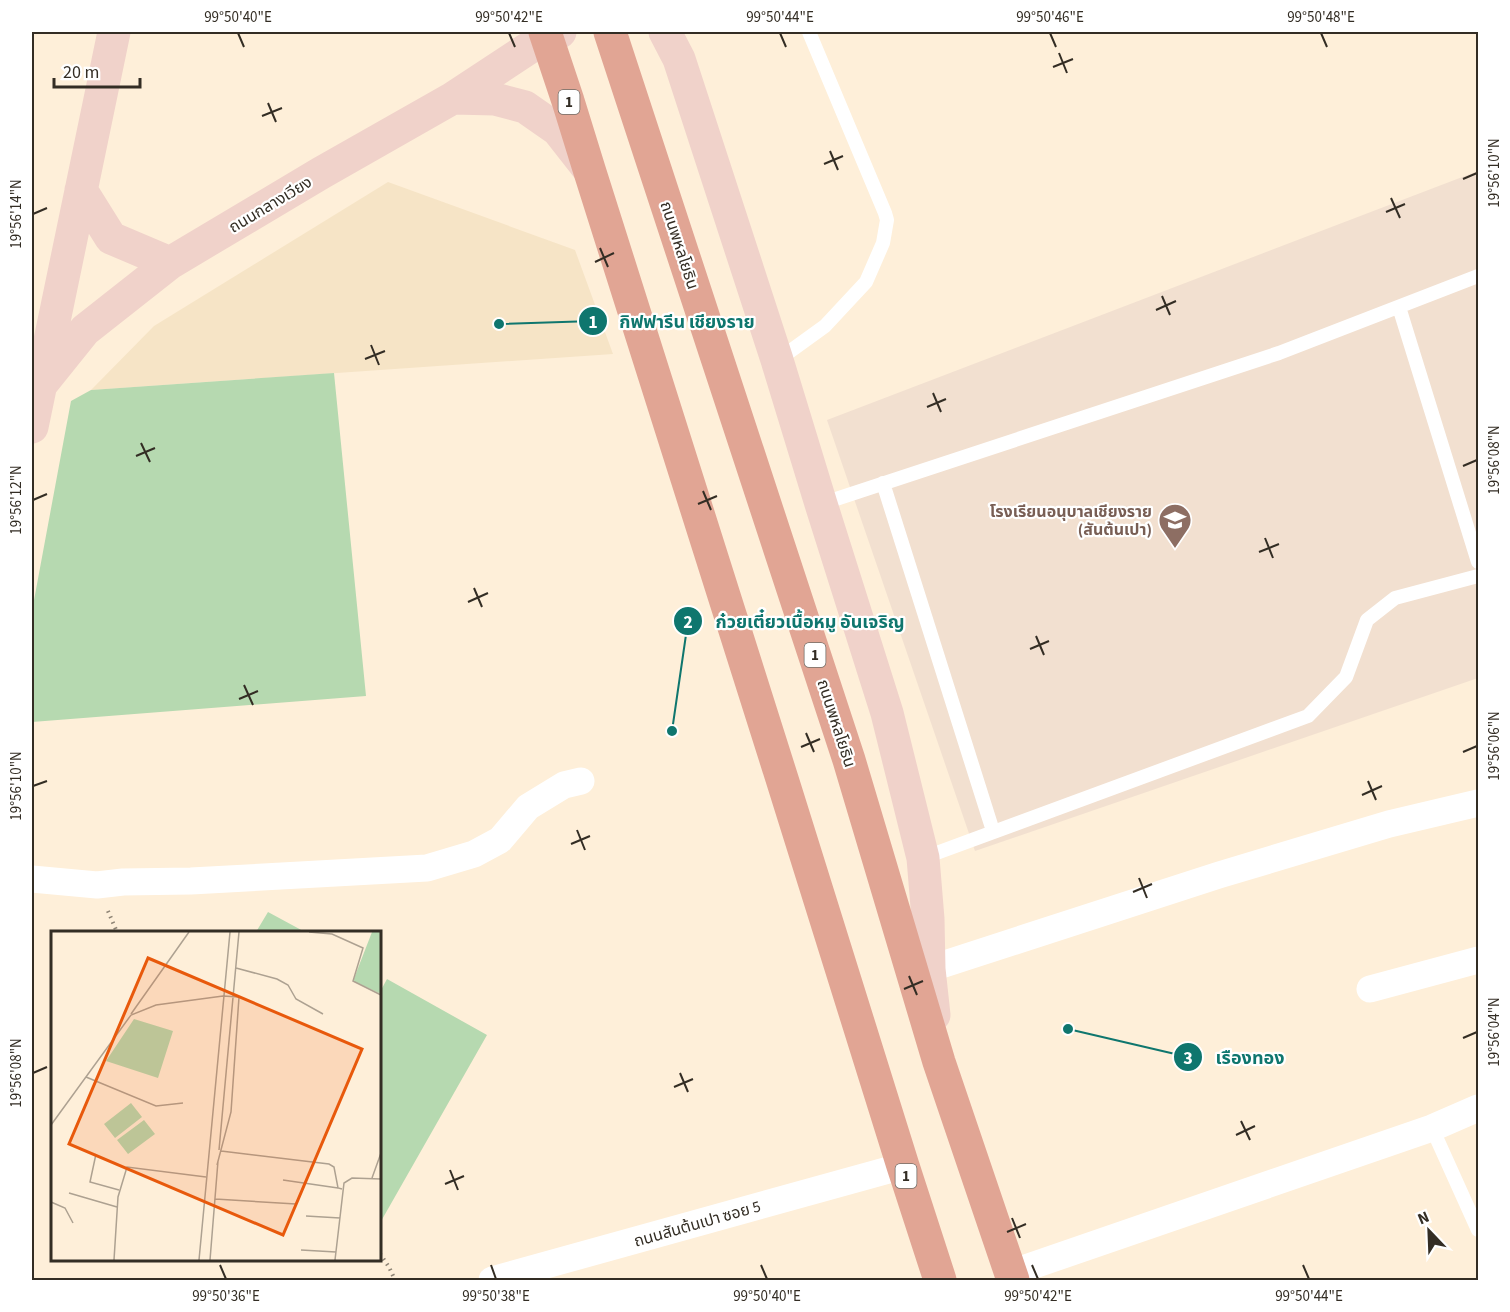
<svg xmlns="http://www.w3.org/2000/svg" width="1510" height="1312" font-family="'Source Sans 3','Noto Sans Thai',sans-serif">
  <rect width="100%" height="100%" fill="#feefd9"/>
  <path fill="#f6e4c6" d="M 388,182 L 575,250 L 613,354 L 91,390 L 154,326 Z"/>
  <path fill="#f2e0d0" d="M 1478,171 L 1478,678 L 975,851 L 827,420 Z"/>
  <path fill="#b6d9b0" d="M 334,373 L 366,696 L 32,722 L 32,611 L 71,401 L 91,390 Z
    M 268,912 L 305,932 L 256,932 Z
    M 387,979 L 487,1035 L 380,1223 L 380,992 Z"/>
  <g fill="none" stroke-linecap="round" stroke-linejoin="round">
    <path stroke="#8e8475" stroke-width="4" stroke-dasharray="1.5 4.5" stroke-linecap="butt" d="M 108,911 L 117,932
      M 380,1254 L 389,1267 L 395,1280"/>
    <path stroke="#fff" stroke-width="14" d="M 1399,307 L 1478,562
      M 778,360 L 825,326 L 866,282 L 883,243 L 887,220 L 885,213 L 809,32
      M 883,483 L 993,831
      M 821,504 L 1279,353 L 1478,276
      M 923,858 L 1308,716 L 1346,677 L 1367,620 L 1395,598 L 1478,576
      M 1432,1128 L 1478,1230"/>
    <path stroke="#fff" stroke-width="27" d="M 32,879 L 97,885 L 123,882 L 191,881 L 427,868 L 474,854 L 500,840 L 528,807 L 564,785 L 581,781
      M 929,969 L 1219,875 L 1389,824 L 1478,803
      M 1370,989 L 1478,960
      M 1011,1273 L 1432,1128 L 1478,1108
      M 492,1280 L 903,1166"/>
    <path stroke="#f0d2ca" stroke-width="33" d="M 665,32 L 679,59 L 777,360 L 821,504 L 887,713 L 923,858 L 928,919 L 929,969 L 934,1015
      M 453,98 L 495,99 L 525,107 L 558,130 L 587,167
      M 81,190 L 111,238 L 170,263
      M 40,386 L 85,330 L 170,263 L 321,173 L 453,98 L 547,36 L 560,32
      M 32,427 L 114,32"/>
    <path stroke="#e1a594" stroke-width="33" d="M 545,32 L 568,101 L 589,169 L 783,782 L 903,1166 L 940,1280
      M 610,32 L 849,760 L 939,1062 L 1013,1280"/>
  </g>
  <path fill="none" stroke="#332d24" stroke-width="2" d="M 238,33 L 244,47M 509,33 L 515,47M 780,33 L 786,47M 1050,33 L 1056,47M 1321,33 L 1327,47M 1059,53 L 1067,73M 1053,67 L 1073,59M 268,103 L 276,122M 262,116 L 282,108M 830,151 L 838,170M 824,164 L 843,156M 1463,179 L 1477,173M 1391,198 L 1400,218M 1386,212 L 1405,204M 33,214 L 47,208M 600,248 L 608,267M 595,262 L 614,253M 1162,296 L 1170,315M 1156,310 L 1176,301M 371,345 L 379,365M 365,359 L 385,351M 933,393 L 941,412M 927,407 L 946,399M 141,443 L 150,462M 136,456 L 155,448M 1463,466 L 1477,460M 703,491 L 711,510M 33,500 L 47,494M 698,504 L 717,496M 1265,538 L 1273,558M 1259,552 L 1279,544M 474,588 L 482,607M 468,602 L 488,593M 1036,636 L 1044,655M 1030,649 L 1049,641M 244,685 L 253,705M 239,699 L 258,691M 806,733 L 814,752M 801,747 L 820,739M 1463,752 L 1477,746M 1368,781 L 1376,800M 33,786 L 47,781M 1362,795 L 1382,786M 577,830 L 585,850M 571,844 L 590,836M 1139,878 L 1147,898M 1133,892 L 1152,884M 909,976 L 917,995M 904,989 L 923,981M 1463,1038 L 1477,1032M 33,1073 L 47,1067M 680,1073 L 688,1092M 674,1087 L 693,1079M 1241,1121 L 1250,1140M 1236,1135 L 1255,1126M 450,1170 L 458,1190M 445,1184 L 464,1176M 1012,1218 L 1020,1238M 1007,1232 L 1026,1224M 220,1265 L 226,1279M 491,1265 L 496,1279M 761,1265 L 767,1279M 1032,1265 L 1038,1279M 1303,1265 L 1309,1279"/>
  <defs>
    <symbol id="school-pin" viewBox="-11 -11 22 30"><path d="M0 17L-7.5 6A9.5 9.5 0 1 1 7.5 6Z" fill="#8d6e63" stroke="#fff"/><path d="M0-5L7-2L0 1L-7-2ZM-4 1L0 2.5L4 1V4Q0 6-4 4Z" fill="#fff"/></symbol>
  </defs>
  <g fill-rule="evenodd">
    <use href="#school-pin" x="1156" y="501" width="38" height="52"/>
  </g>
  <g text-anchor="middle" stroke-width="4.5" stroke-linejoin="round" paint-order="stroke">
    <g fill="#fff" stroke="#706c66" stroke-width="1.5">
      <rect x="558.5" y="90" width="21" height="24" rx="4.5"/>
      <rect x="804.5" y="643" width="21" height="24" rx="4.5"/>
      <rect x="895.5" y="1164" width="21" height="24" rx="4.5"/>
    </g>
    <g font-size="15" font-weight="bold" fill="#332d24">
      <text x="569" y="107">1</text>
      <text x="815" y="660">1</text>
      <text x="906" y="1181">1</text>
    </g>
    <g font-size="16" fill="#332d24" stroke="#fff">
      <text transform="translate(270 204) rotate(-31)" y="6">ถนนกลางเวียง</text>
      <text transform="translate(680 245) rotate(72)" y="6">ถนนพหลโยธิน</text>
      <text transform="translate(837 723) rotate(72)" y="6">ถนนพหลโยธิน</text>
      <text transform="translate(697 1223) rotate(-16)" y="6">ถนนสันต้นเปา ซอย 5</text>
    </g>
    <g font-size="16" font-weight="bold" fill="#785e54" stroke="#fff" text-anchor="end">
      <text x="1152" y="517">โรงเรียนอนุบาลเชียงราย<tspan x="1152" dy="18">(สันต้นเปา)</tspan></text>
    </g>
  </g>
  <g transform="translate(51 931)">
    <rect width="330" height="330" fill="#feefd9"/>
    <path d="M 321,1 L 330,1 L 330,63 L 302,50 ZM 83,88 L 122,100 L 107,147 L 55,130 ZM 80,172 L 91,186 L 64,207 L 53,193 ZM 93,189 L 104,203 L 77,223 L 66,209 Z" fill="#b6d9b0"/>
    <path fill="none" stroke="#ada191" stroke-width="1.5" d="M 258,1 L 281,3 L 312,17 L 302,50 L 330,64M 185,37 L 226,48 L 237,54 L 245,68 L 272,83M 80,83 L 138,1M 35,146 L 105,175 L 132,172M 0,194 L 80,84 L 105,74 L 172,65 L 188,66 L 180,181 L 166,234M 168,219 L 188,1M 170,220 L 278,233 L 283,236 L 287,257 L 291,258M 45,223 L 39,251 L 68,259M 321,247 L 330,222M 232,249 L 287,257M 18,262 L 66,276M 164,268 L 245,273M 0,271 L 14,277 L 22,292M 255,285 L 289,287M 250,319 L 285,321M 63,329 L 67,266 L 76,236 L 155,246M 148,329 L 179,1M 159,329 L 167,230M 284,329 L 293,252 L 301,247 L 330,248"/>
    <path fill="#e8590c" fill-opacity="0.15" stroke="#e8590c" stroke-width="3" d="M 97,27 L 311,118 L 232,304 L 18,213 Z"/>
    <rect width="330" height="330" fill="none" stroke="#332d24" stroke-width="3"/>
  </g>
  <path fill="none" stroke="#0f766e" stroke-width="2" d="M499 324L593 321M672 731L688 621M1068 1029L1188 1057"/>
  <g fill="#0f766e" stroke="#fff" stroke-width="2">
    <circle cx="499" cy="324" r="6"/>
    <circle cx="672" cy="731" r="6"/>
    <circle cx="1068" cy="1029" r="6"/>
    <circle cx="593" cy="321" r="15"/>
    <circle cx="688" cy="621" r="15"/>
    <circle cx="1188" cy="1057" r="15"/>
  </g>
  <g font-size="18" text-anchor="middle" font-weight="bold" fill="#fff">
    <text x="593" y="328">1</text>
    <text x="688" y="628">2</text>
    <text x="1188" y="1064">3</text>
  </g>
  <g font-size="18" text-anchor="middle" font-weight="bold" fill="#0f766e" stroke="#fff" stroke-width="4.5" stroke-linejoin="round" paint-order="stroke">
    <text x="687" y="328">กิฟฟารีน เชียงราย</text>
    <text x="810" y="628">ก๋วยเตี๋ยวเนื้อหมู อันเจริญ</text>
    <text x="1250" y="1064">เรืองทอง</text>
  </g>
  <rect width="1510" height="1312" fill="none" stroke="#ffffff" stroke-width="66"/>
  <g transform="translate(1429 1231) rotate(337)" stroke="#ffffff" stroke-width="4.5" paint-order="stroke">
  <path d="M0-4.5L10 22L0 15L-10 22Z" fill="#332d24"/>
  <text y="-9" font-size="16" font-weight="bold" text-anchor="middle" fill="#332d24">N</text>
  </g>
  <path d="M54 78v9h86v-9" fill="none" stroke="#332d24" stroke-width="3"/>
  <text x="63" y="78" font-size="18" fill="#332d24" stroke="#ffffff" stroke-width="4.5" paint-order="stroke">20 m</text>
  <rect x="33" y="33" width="1444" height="1246" fill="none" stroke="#332d24" stroke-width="2"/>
  <g font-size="15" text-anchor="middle" fill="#332d24">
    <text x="238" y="22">99°50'40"E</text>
    <text x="509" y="22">99°50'42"E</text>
    <text x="780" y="22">99°50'44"E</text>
    <text x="1050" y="22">99°50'46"E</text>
    <text x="1321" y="22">99°50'48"E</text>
    <text transform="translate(1494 173) rotate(-90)" y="5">19°56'10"N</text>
    <text transform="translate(16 214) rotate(-90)" y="5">19°56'14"N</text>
    <text transform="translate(1494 460) rotate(-90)" y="5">19°56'08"N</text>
    <text transform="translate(16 500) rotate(-90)" y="5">19°56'12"N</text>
    <text transform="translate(1494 746) rotate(-90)" y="5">19°56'06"N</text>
    <text transform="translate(16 786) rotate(-90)" y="5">19°56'10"N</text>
    <text transform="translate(1494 1032) rotate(-90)" y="5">19°56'04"N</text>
    <text transform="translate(16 1073) rotate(-90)" y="5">19°56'08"N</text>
    <text x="226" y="1301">99°50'36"E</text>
    <text x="496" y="1301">99°50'38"E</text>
    <text x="767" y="1301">99°50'40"E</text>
    <text x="1038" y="1301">99°50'42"E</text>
    <text x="1309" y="1301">99°50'44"E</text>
  </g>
</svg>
